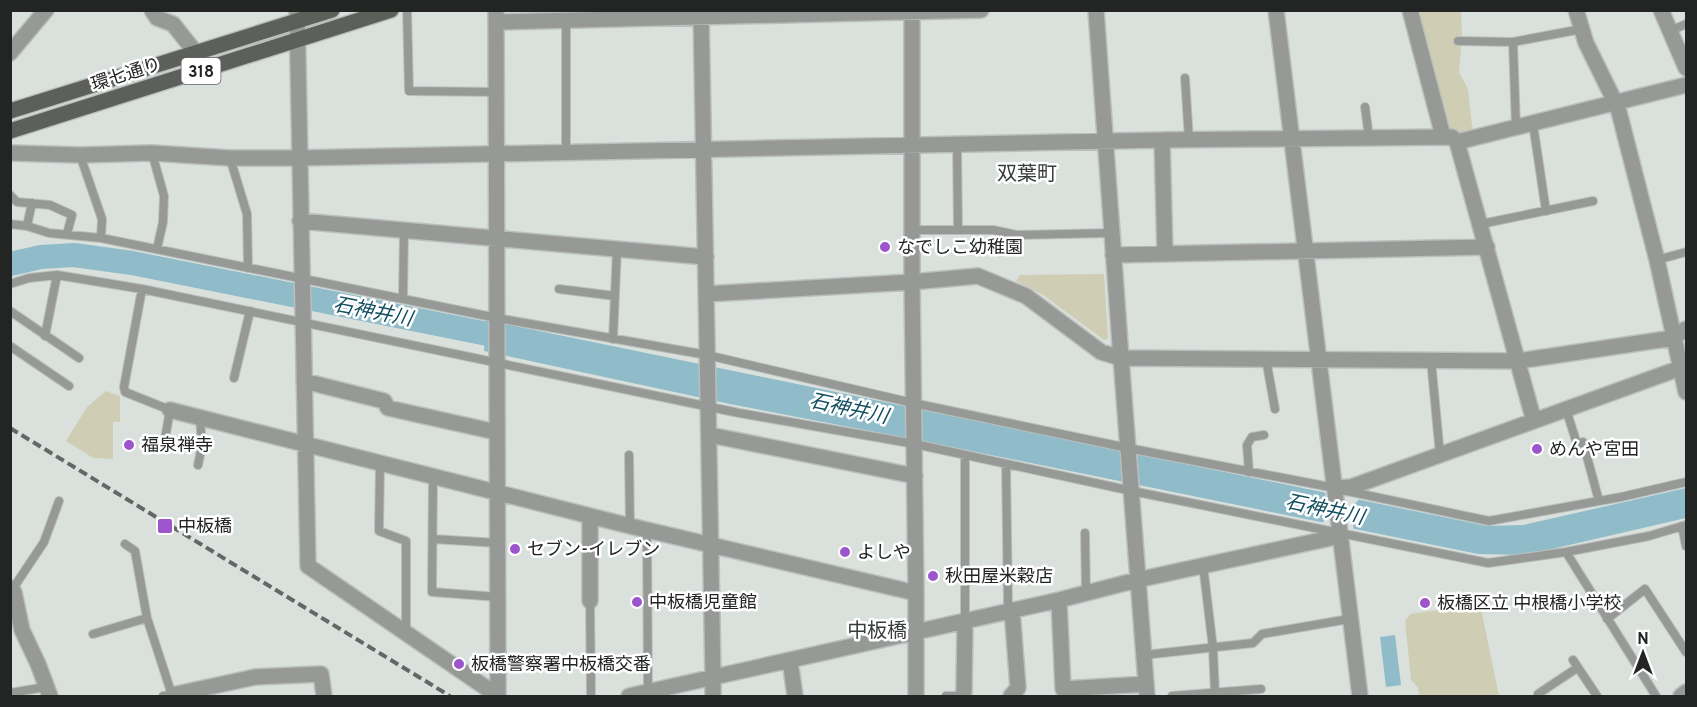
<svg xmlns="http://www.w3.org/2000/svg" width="1697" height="707" font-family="Overpass,'Noto Sans JP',sans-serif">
  <rect width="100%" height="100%" fill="#dae1dd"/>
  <path fill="#d0cdb5" d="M 1414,11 L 1461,11 L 1462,35 L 1459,72 L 1468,89 L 1473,134 L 1457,136 L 1448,132 Z
    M 1104,274 L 1108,338 L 1104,340 L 1043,295 L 1016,281 L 1020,275 Z
    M 106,391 L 120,396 L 120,422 L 113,422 L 113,459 L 93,458 L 66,441 L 87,407 Z
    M 1480,604 L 1499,696 L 1419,696 L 1418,688 L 1411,680 L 1405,621 L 1410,614 Z"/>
  <path fill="#90bcca" d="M 486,320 L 1487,526 L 1523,525 L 1686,488 L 1686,518 L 1526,555 L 1478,554 L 927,442 L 730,404 L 484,351 Z
    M 1395,635 L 1401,685 L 1386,687 L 1380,637 Z"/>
  <path fill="#dae1dd" d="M 1325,490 L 1361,497 L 1354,505 L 1352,517 L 1354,532 L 1321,525 L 1327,517 Z"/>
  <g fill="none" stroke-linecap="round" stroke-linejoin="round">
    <path stroke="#90bcca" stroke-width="24" d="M 10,264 L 41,257 L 74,255 L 132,263 L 518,340"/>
    <defs>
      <path id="service" d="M 407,10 L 409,91 L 496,92
        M 1670,31 L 1686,24
        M 1458,41 L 1513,42 L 1582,29
        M 1513,42 L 1516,128
        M 1185,78 L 1189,140
        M 1365,107 L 1369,137
        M 1533,124 L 1546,211
        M 957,145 L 958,230
        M 566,152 L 566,21
        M 152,153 L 164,196 L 163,222 L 157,249
        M 80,155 L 102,219 L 101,238
        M 230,158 L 247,214 L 248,268
        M 10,195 L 17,202 L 50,205 L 72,215 L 67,234
        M 10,224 L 27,226 L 49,233 L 101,238 L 497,318 L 707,355 L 913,403 L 1128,448 L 1335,488
        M 1481,224 L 1593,201
        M 27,226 L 32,203
        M 912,230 L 993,230 L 1017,235 L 1111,233
        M 1657,260 L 1686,252
        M 10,284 L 29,278 L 57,275 L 142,289 L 739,413 L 915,444 L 1132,491 L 1488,563 L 1566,552 L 1649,536 L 1686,525
        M 142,289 L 124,387 L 125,392 L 170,410 L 165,439
        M 559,289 L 615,296
        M 403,298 L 404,230
        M 10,311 L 79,358
        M 45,336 L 57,275
        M 613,339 L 617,249
        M 10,346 L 69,386
        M 1266,359 L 1275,409
        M 1431,360 L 1440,455
        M 234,378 L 250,311
        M 1566,409 L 1577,444 L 1583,442 L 1599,501
        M 629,455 L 630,526
        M 380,464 L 379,531 L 406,541 L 406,633
        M 1006,464 L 1008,604 L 1012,610
        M 198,465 L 202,445 L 200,418
        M 1249,472 L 1247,445 L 1252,437 L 1264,435
        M 433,477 L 432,592 L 498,597
        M 1347,491 L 1489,521 L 1621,497 L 1686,482
        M 1682,526 L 1686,546
        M 647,529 L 648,692
        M 1085,533 L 1086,593
        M 433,539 L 498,543
        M 125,544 L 135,551 L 147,618 L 172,695 L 163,696
        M 1566,552 L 1656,696
        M 1203,565 L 1213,648 L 1215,693
        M 12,590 L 44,542 L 59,501
        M 590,601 L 591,696
        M 1607,619 L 1645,589 L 1686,652
        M 965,621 L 965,455
        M 93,634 L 147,618
        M 1144,655 L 1253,643 L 1262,634 L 1349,619
        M 1573,660 L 1597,696
        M 10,693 L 46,687
        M 946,696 L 962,696
        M 1172,696 L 1261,689
        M 1539,696 L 1538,694 L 1577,668"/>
      <path id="minor" d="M 152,10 L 157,18 L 173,24 L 196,53
        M 297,10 L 308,566 L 498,696
        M 496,10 L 498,696
        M 701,10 L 713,677
        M 912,10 L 912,282 L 978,276 L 1026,296 L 1101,352 L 1121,358 L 1147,696
        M 1096,10 L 1121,358 L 1518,361 L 1673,338 L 1686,329
        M 1276,10 L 1360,696
        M 1410,10 L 1443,136
        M 1576,10 L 1586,43 L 1618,108 L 1657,260 L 1686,392
        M 1661,10 L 1686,68
        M 496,22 L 981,10
        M 10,53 L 46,10
        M 1162,140 L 1165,254
        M 1457,142 L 1686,85
        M 10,153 L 80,155 L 152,153 L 230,158 L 299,158 L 1162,140 L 1452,137 L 1457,142 L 1534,421
        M 300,221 L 706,257
        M 1113,255 L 1487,247
        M 304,381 L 384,401 L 388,408 L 496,432
        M 170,410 L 630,526 L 916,593 L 912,282 L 706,294
        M 710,435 L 915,476
        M 1334,488 L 1351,487 L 1686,366
        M 10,588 L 14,592 L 22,630 L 38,664 L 50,696
        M 916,593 L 916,696
        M 1059,600 L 1063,689 L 1146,684
        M 590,601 L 590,516
        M 790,660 L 795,696
        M 173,696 L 172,695 L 255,677 L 321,674 L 324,696
        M 629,696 L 1059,600 L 1137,580 L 1340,536
        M 962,696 L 964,692 L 965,621
        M 1011,696 L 1018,688 L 1012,610
        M 1681,696 L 1686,692"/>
      <path id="tertiary" d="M 713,677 L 713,696"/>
      <path id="primary" d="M 10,111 L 332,10
        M 10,131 L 391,10"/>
    </defs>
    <use href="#service" stroke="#b9bfbc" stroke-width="10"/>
    <use href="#minor" stroke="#b9bfbc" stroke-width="18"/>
    <use href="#tertiary" stroke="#b9bfbc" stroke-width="18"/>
    <use href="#primary" stroke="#b9bfbc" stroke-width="18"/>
    <use href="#service" stroke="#979996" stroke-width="8"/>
    <use href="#minor" stroke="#979996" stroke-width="15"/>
    <use href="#tertiary" stroke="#979996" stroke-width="15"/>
    <use href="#primary" stroke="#5d5f5a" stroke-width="15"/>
    <path stroke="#636765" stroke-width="4" stroke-dasharray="9 4.5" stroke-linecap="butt" d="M 10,428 L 450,696"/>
  </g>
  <g fill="#9c55ca" stroke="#fff" stroke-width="2">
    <circle cx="885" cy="247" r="6"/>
    <circle cx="129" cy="445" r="6"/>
    <circle cx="1537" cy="449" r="6"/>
    <rect x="157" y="518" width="16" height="16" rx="3"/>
    <circle cx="515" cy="549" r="6"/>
    <circle cx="845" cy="552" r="6"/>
    <circle cx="933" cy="576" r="6"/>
    <circle cx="637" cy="602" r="6"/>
    <circle cx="1425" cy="603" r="6"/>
    <circle cx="459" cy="664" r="6"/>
  </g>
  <g text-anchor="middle" stroke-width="5" stroke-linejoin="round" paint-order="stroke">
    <rect fill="#fff" stroke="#646665" stroke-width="1.5" x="181.5" y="58" width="39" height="26" rx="4.5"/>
    <g font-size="16" font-weight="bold" fill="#222523">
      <text x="201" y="77">318</text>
    </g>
    <g font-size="18" fill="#222523" stroke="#fff">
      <text transform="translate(126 74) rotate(-18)" y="6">環七通り</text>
    </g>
    <g font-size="18" fill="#222523" stroke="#fff" text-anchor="start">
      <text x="897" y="253">なでしこ幼稚園</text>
      <text x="141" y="451">福泉禅寺</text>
      <text x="1549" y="455">めんや宮田</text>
      <text x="178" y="532">中板橋</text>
      <text x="527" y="555">セブン-イレブン</text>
      <text x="857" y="558">よしや</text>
      <text x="945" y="582">秋田屋米穀店</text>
      <text x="649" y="608">中板橋児童館</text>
      <text x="1437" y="609">板橋区立 中根橋小学校</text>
      <text x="471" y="670">板橋警察署中板橋交番</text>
    </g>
    <g font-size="20" fill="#383d3a" stroke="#fff">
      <text x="1027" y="180">双葉町</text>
      <text x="877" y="637">中板橋</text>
    </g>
    <g font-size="20" font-style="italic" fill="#134f60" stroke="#fff">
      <text transform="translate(373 311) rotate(11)" y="7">石神井川</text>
      <text transform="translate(849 408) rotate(12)" y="7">石神井川</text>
      <text transform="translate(1325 509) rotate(12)" y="7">石神井川</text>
    </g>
  </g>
  <rect width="1697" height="707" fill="none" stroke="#222523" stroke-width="24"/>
  <g transform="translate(1643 653)" stroke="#ffffff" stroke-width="4.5" paint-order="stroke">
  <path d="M0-4.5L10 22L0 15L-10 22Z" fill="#222523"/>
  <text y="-9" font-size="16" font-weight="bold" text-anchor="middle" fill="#222523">N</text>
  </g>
</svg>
